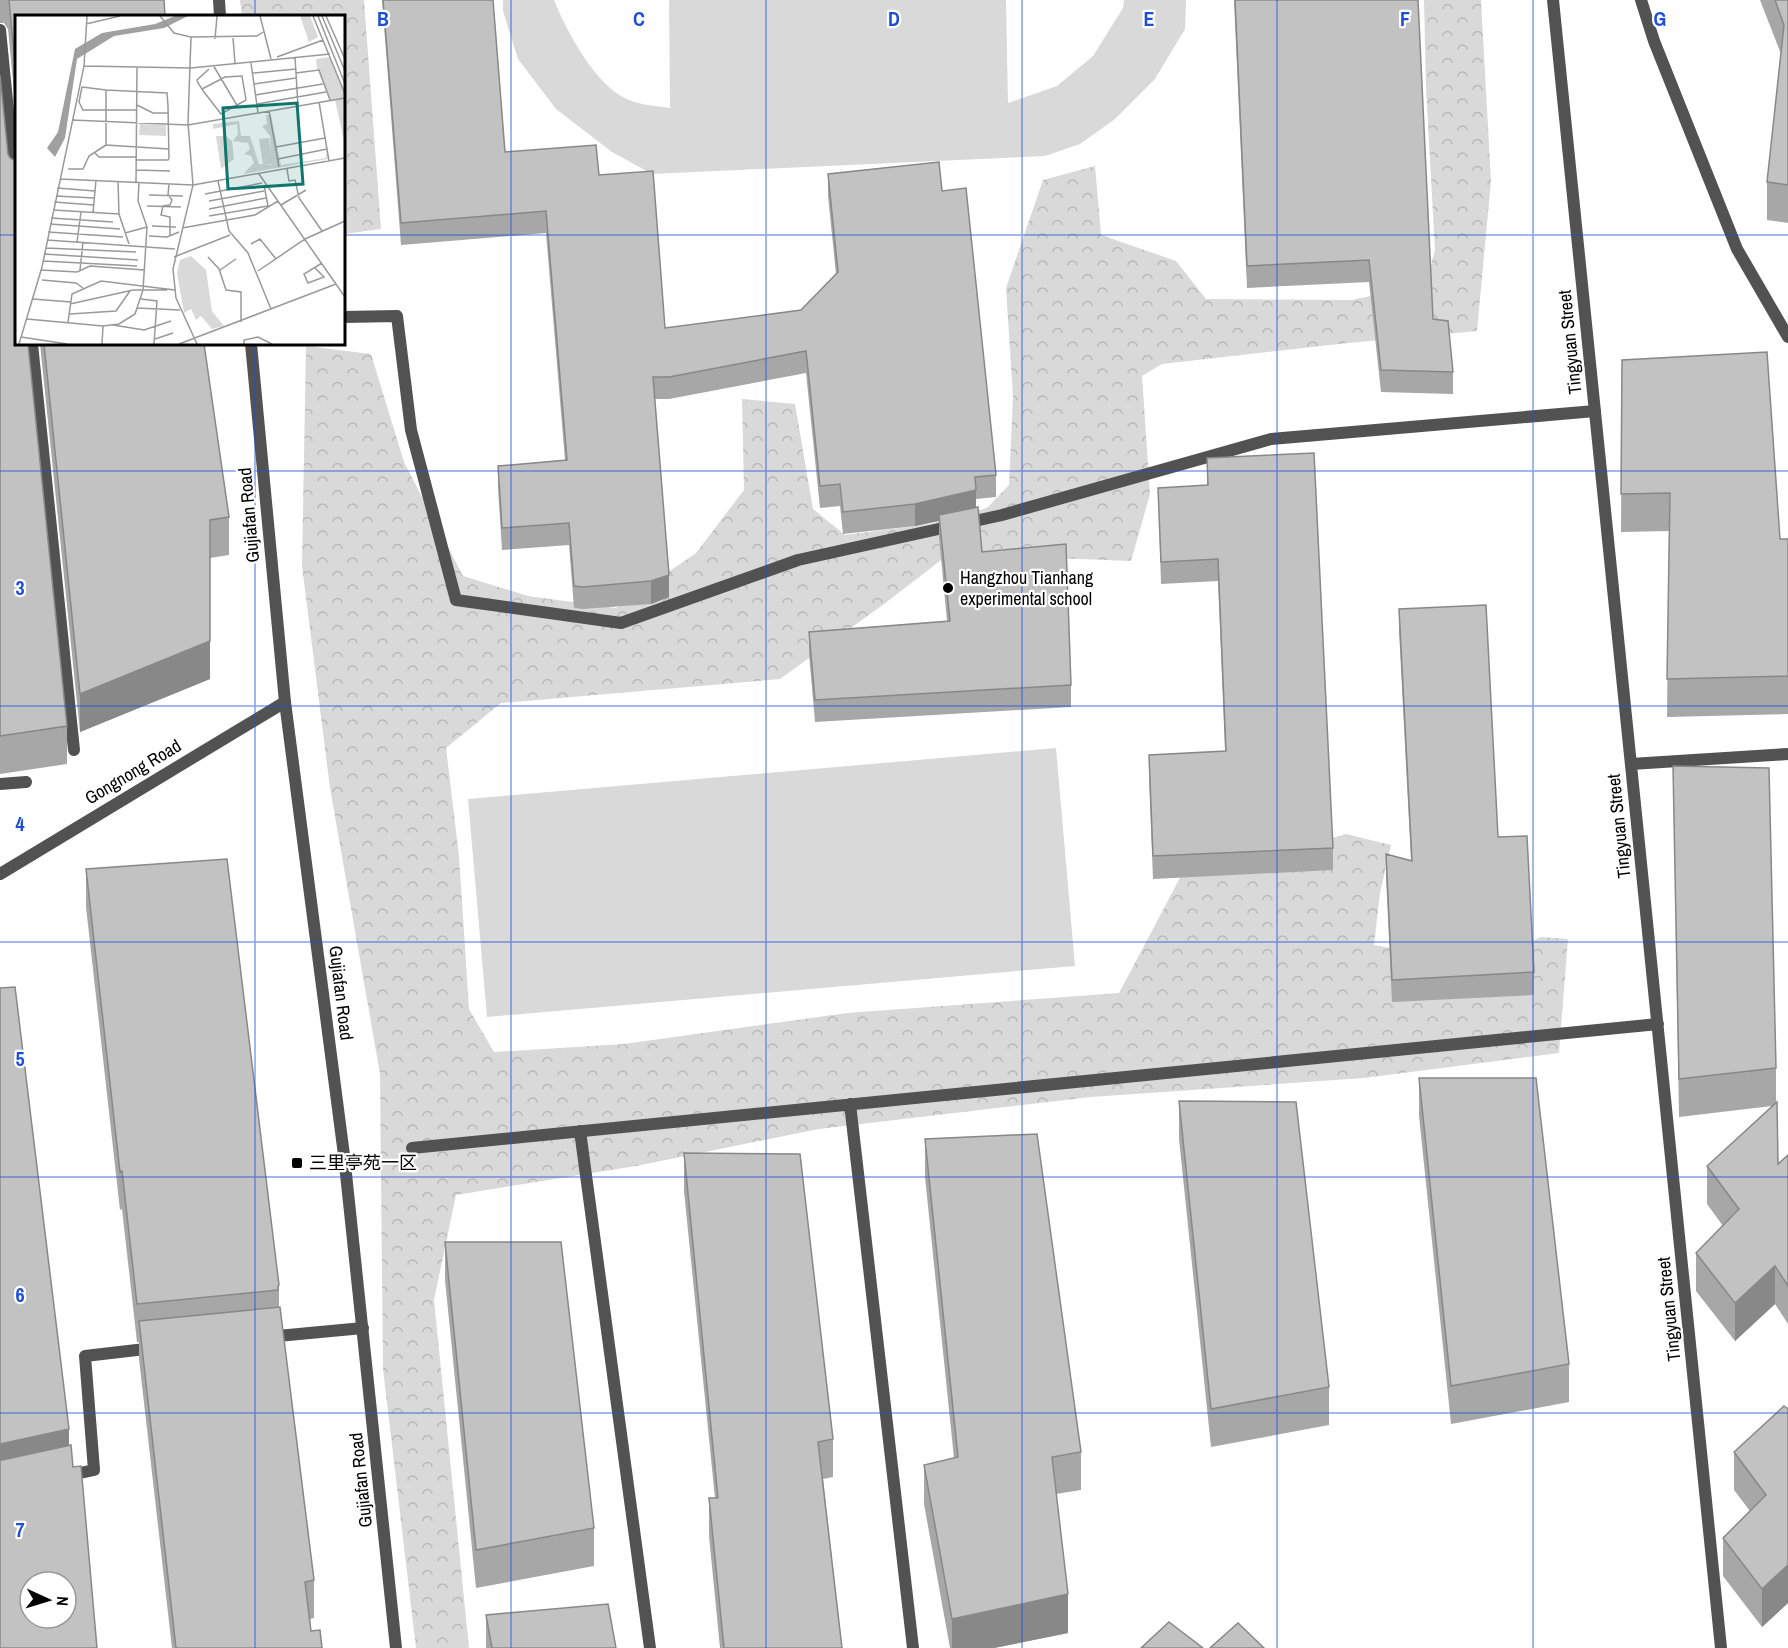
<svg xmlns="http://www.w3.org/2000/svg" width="1788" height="1648" font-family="'Archivo Narrow','Noto Sans SC',sans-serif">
  <defs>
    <pattern id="forest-crowns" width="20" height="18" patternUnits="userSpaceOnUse" patternTransform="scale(1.5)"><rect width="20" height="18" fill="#d9d9d9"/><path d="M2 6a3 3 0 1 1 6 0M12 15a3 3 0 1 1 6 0" fill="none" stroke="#b8b8b8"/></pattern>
  </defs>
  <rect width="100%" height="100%" fill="#fff"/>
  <path fill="url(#forest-crowns)" d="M 240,0 L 364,0 L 381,229 L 344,234 L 344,16 L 242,16 Z
    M 1424,0 L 1481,0 L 1491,181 L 1477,331 L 1348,343 L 1162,364 L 1142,376 L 1150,494 L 1131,561 L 949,554 L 884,604 L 780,679 L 501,703 L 446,748 L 459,856 L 469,1009 L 494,1052 L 624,1044 L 847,1013 L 1119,993 L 1182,874 L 1263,857 L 1346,834 L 1391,845 L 1380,893 L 1374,945 L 1479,964 L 1541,937 L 1568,939 L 1559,1053 L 1364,1078 L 1091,1097 L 819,1129 L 636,1166 L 456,1195 L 434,1300 L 469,1648 L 416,1648 L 383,1369 L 380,1074 L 330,788 L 302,566 L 306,346 L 371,354 L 404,462 L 463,576 L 528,596 L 616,608 L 696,553 L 744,490 L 742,399 L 795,404 L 813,509 L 845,535 L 930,524 L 987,508 L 1009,485 L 1013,397 L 1006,288 L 1043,180 L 1095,166 L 1101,235 L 1176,261 L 1206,299 L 1352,300 L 1426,284 L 1435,250 L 1426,88 Z"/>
  <path fill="#d9d9d9" d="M 503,0 L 554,0 C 567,32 596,87 629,100 C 641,105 657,106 670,108 L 669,0 L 1006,0 L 1008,103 L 1057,86 L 1093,56 L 1123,8 L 1124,0 L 1186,0 L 1185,29 L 1155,79 L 1115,119 L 1080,144 L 1045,156 L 652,174 L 612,152 L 556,109 L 518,59 L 503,11 Z
    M 1056,748 L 1075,966 L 487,1017 L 468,799 Z"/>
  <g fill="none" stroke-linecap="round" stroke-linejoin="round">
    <path stroke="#525252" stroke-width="12" d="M 344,317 L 397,316 L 411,430 L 456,600 L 621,623 L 798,560 L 1002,515 L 1271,439 L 1595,411"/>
    <path stroke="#525252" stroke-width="12" d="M 1553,0 L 1721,1648
      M 1641,0 L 1654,41 L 1737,249 L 1788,337
      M 0,30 L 16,191
      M 32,344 L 74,750
      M 1631,764 L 1788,754
      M 0,784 L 26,782
      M 0,874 L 285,702
      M 850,1104 L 913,1648
      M 580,1131 L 650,1648
      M 412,1148 L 1658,1024
      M 267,1337 L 363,1328
      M 66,1476 L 94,1470 L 85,1356 L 154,1348"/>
    <path stroke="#525252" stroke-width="12" d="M 219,0 L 220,16
      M 251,344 L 285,702 L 344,1155 L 396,1648"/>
  </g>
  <path fill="#a7a7a7" d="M 0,0 L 164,0 L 16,16 L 16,113 L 8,29 L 4,23 L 0,23 Z
    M 382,0 L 493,0 L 505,152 L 599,175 L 665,328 L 801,310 L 836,274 L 828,196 L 828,174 L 942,191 L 996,475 L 996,497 L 976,499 L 976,507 L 982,552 L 1071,685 L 1071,707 L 815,722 L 809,654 L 809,632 L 947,621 L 939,537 L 939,521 L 915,526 L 843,534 L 840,506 L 820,508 L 806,373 L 669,399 L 655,399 L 669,597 L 651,604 L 583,609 L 574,608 L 569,545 L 502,550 L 498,488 L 498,466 L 565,460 L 546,233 L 401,245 Z
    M 1234,0 L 1418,0 L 1433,319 L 1453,372 L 1453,394 L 1381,392 L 1369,282 L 1247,288 Z
    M 1760,0 L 1788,0 L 1788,223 L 1767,220 L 1767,182 L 1781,54 Z
    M 0,75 L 16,344 L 67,726 L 67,764 L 0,774 Z
    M 40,344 L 204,344 L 229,517 L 229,555 L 210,558 L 210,679 L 80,732 Z
    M 1622,360 L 1780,539 L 1788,539 L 1788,714 L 1667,717 L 1669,531 L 1621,532 Z
    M 1207,458 L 1333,848 L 1333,870 L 1153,879 L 1149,777 L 1149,755 L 1225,751 L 1218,581 L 1161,584 L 1158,488 L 1207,485 Z
    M 1399,609 L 1498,837 L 1534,972 L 1534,995 L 1392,1002 L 1386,877 L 1386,854 L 1411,860 L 1399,631 Z
    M 1673,766 L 1776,1068 L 1776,1102 L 1778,1164 L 1788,1155 L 1788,1324 L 1775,1304 L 1735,1341 L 1696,1291 L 1696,1253 L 1723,1226 L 1707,1204 L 1707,1166 L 1772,1106 L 1679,1117 Z
    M 86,869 L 279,1285 L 279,1307 L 314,1580 L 314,1618 L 310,1619 L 311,1631 L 322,1648 L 172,1648 L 139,1359 L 139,1342 L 137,1342 L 122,1209 L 120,1210 L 86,907 Z
    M 1419,1078 L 1569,1364 L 1569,1402 L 1451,1424 L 1419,1116 Z
    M 1179,1101 L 1329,1387 L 1329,1425 L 1211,1447 L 1179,1139 Z
    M 925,1139 L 1081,1452 L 1081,1490 L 1056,1494 L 1068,1633 L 994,1648 L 950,1648 L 924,1504 L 924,1465 L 954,1458 L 925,1177 Z
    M 684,1153 L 833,1439 L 833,1477 L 823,1479 L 842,1648 L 720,1648 L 709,1536 L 709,1498 L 715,1498 L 684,1191 Z
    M 445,1242 L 594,1528 L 594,1566 L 476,1588 L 445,1280 Z
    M 1788,1409 L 1788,1603 L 1762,1627 L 1723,1576 L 1723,1538 L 1750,1511 L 1734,1490 L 1734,1452 Z
    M 486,1615 L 616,1648 L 486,1648 Z"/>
  <path fill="#888" d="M 976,490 L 976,512 L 939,515 L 939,521 L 915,526 L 915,504 Z
    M 669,575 L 669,597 L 651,604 L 651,581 Z
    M 210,641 L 210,679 L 80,732 L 80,694 Z
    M 1775,1266 L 1775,1304 L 1735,1341 L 1735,1303 Z
    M 69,1429 L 69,1467 L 0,1482 L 0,1444 Z
    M 1788,1565 L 1788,1603 L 1762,1627 L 1762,1589 Z
    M 1068,1594 L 1068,1633 L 994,1648 L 952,1648 L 952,1619 Z"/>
  <path fill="#c2c2c2" stroke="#888" stroke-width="1.5" fill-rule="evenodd" d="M 9,0 L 164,0 L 165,16 L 16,16 L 16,75 Z
    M 383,0 L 493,0 L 505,152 L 596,145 L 599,175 L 653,171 L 665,328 L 801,310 L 838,272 L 828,174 L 939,162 L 942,191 L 966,188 L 996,475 L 975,477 L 976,490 L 915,504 L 843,512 L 840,484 L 820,486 L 806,351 L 669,377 L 653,377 L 669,575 L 651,581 L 583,587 L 574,586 L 569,523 L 502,528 L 498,466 L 567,460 L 546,211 L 401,223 Z
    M 1235,0 L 1418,0 L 1433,319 L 1448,321 L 1453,372 L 1381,370 L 1369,260 L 1247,266 Z
    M 1775,0 L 1788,0 L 1788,185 L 1767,182 L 1784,25 Z
    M 0,75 L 8,154 L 10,158 L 16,161 L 16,344 L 28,344 L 67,726 L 0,736 Z
    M 44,344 L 204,344 L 229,517 L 210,520 L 210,641 L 80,694 Z
    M 1767,352 L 1780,539 L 1788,539 L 1788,676 L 1667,679 L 1670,493 L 1621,494 L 1622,360 Z
    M 1314,453 L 1333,848 L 1153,856 L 1149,755 L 1226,751 L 1218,559 L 1161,562 L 1158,488 L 1208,485 L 1207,458 Z
    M 978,507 L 982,552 L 1066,544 L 1071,685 L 815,700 L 809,632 L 950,621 L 939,515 Z
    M 1486,605 L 1498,837 L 1527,836 L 1534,972 L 1392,980 L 1386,854 L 1412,861 L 1399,609 Z
    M 1673,766 L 1769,768 L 1776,1068 L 1679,1079 Z
    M 227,859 L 279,1285 L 278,1286 L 278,1290 L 137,1304 L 122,1171 L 120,1172 L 86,869 Z
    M 15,987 L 69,1429 L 0,1444 L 0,988 Z
    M 1419,1078 L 1536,1078 L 1569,1364 L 1451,1386 Z
    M 1179,1101 L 1296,1102 L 1329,1387 L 1211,1409 Z
    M 1777,1102 L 1778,1164 L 1788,1155 L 1788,1286 L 1775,1266 L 1735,1303 L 1696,1253 L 1739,1209 L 1707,1166 Z
    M 1037,1134 L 1081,1452 L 1052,1457 L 1068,1594 L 952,1619 L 924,1465 L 958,1457 L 925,1139 Z
    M 684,1153 L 800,1154 L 833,1439 L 818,1442 L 842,1648 L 724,1648 L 709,1498 L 718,1498 Z
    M 445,1242 L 561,1242 L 594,1528 L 476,1550 Z
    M 280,1307 L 314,1580 L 305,1582 L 311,1631 L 320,1630 L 322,1648 L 176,1648 L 139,1321 Z
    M 1784,1406 L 1788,1409 L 1788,1565 L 1762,1589 L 1723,1538 L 1766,1495 L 1734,1452 Z
    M 71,1445 L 73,1467 L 81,1466 L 97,1648 L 0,1648 L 0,1460 L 2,1460 ZM 30,1582 L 66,1582 L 66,1618 L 30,1618 Z
    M 608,1604 L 616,1648 L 492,1648 L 486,1615 Z
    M 1169,1622 L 1203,1648 L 1141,1648 Z
    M 1238,1623 L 1264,1648 L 1210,1648 Z"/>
  <path fill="none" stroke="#1d4ed8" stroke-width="1.5" stroke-opacity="0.55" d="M 255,0 L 255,16M 511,0 L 511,1648M 766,0 L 766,1648M 1022,0 L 1022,1648M 1277,0 L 1277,1648M 1533,0 L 1533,1648M 0,235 L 16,235M 344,235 L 1788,235M 255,344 L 255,1648M 0,471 L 1788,471M 0,706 L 1788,706M 0,942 L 1788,942M 0,1177 L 1788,1177M 0,1413 L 1788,1413"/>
  <g fill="#000" stroke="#fff" stroke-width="2">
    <circle cx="948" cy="588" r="6"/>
    <rect x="291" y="1157" width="12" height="12" rx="3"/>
  </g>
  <g text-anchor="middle" stroke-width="4.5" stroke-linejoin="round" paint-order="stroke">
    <g font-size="18" fill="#000" stroke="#fff">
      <text transform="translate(1570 342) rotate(-96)" y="6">Tingyuan Street</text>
      <text transform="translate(249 515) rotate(-95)" y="6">Gujiafan Road</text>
      <text transform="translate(133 772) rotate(-31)" y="6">Gongnong Road</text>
      <text transform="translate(1619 826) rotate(-96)" y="6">Tingyuan Street</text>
      <text transform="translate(341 993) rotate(83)" y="6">Gujiafan Road</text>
      <text transform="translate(1669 1309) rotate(-96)" y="6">Tingyuan Street</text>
      <text transform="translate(361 1480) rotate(-96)" y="6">Gujiafan Road</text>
    </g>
    <g font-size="18" fill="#000" stroke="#fff" text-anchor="start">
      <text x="960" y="584">Hangzhou Tianhang<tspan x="960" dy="21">experimental school</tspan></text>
      <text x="309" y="1169">三里亭苑一区</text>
    </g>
  </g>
  <g transform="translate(15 15)">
    <rect width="330" height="330" fill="#fff"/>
    <path d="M 285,1 L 295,1 L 303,22 L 294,27 ZM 315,42 L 330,79 L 330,130 L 320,85 L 315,86 L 302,53 L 301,44 ZM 251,100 L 256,100 L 266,150 L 311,143 L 311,137 L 313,144 L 228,159 L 239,148 L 236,141 L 229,139 L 235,134 L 233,128 L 218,126 L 223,119 L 222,109 L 198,114 L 198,109 L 224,106 L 226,121 L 235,121 L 244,149 L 257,150 L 255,121 L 247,111 L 252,109 ZM 125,109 L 151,110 L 151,121 L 124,120 ZM 176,241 L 191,255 L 197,296 L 209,311 L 197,314 L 186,301 L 181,305 L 176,294 L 169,298 L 162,258 L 165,245 Z" fill="#d9d9d9"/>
    <path d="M 201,121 L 211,121 L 217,126 L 219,144 L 206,154 ZM 254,123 L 258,149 L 248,150 L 244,124 Z" fill="#d9d9d9"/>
    <path d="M 160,1 L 173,1 L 149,13 L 99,21 L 62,44 L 50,123 L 40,142 L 32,133 L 43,117 L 60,34 L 87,18 L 140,9 Z" fill="#a0a0a0"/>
    <path fill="none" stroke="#999" stroke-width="1.5" d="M 145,1 L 159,18 L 176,22 L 173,108 L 178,170 L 158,254 L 161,283 L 182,329M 245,1 L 256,44M 298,1 L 330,79M 303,1 L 330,69M 307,1 L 330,56M 311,1 L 330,44M 71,9 L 105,1M 176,22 L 242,21 L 248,17M 218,23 L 220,48M 200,24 L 202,1M 262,42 L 308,25M 280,42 L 283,91M 236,48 L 243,98M 198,50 L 223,92M 69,51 L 176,53 L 315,39M 238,58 L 281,54M 281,58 L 304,55 L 315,85M 239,69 L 281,63M 67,72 L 64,87 L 68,95 L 122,95M 67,72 L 91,75M 187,74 L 210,62 L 227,61 L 231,85 L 206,99 L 189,77 L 183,68 L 182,65 L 194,54M 240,80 L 308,69M 304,87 L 314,146M 242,89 L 311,77M 122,90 L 138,98 L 153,98M 254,96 L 264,152M 57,105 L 173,110 L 330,83M 261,132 L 310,123M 80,138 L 84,142 L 121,142M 263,144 L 312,134M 121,145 L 153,145 L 154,143 L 153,91 L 152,78 L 91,75 L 91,130 L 154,134M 53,154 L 68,154 L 74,141 L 91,130M 272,154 L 274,166 L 280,165 L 284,183 L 307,216M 121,155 L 155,156M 244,159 L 330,282M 45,164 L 178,170 L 330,143M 103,166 L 104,199 L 114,229M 203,166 L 214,216 L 233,238 L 256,294M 121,167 L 122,52M 154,169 L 153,180 L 157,185 L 155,190 L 148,191 L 146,200 L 155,202 L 155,221M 42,173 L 80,176M 190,179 L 247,168M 134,180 L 168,181M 41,181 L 79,183M 194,186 L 249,176M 39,187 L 79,190M 266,190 L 291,175M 132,191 L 166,192M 194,194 L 251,183M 38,195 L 104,199M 78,198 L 81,165M 194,201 L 253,191 L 249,170M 36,203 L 98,207M 35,209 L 105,214M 137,211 L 161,212M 167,213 L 240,200 L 263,186M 33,217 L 108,222M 110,218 L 132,212M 134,221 L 152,222 L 164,217M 32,225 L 160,234M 62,227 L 66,197M 236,229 L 245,224 L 261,244M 31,233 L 121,237M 29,239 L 123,245M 159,242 L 215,220M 193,242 L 204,254 L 211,275 L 226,277 L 226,307M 28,246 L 122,251M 300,253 L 309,262 L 293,268 L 289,259 L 307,248M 26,255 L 62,257 L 75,251 L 129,255M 65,255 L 68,227M 205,255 L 221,244M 243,256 L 290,224 L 330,206M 27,265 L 61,268 L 68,273M 18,284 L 56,287M 126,284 L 142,286 L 139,329M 55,289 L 118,275 L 152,275M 122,293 L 165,295M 55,299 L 101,296 L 115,276M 12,304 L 88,311 L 104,309 L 120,299 L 128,275 L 132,212 L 123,186 L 124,167M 53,307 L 57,279 L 86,266 L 160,275M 98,310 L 129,315 L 156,306M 6,322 L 52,329M 140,324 L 158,318M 4,329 L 27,252 L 69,51 L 72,1M 87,329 L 88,311M 164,329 L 321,269M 229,329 L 229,325 L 243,322 L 257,329"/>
    <path fill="#0f766e" fill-opacity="0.15" stroke="#0f766e" stroke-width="3" d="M 282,88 L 288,169 L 213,174 L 208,93 Z"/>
    <rect width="330" height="330" fill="none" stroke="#000" stroke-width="3"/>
  </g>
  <g font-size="20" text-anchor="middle" font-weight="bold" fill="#1d4ed8" stroke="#fff" stroke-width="4.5" stroke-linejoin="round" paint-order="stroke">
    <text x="383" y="26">B</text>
    <text x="639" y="26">C</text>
    <text x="894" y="26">D</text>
    <text x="1149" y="26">E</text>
    <text x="1405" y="26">F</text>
    <text x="1660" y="26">G</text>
    <text x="20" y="595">3</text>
    <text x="20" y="831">4</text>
    <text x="20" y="1066">5</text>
    <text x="20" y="1302">6</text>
    <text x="20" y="1537">7</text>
  </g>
  <g transform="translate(48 1600) rotate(94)"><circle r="28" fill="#ffffff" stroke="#999999" stroke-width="1.5"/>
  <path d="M0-4.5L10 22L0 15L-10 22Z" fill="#000000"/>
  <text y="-9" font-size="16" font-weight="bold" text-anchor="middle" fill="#000000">N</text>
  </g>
</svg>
